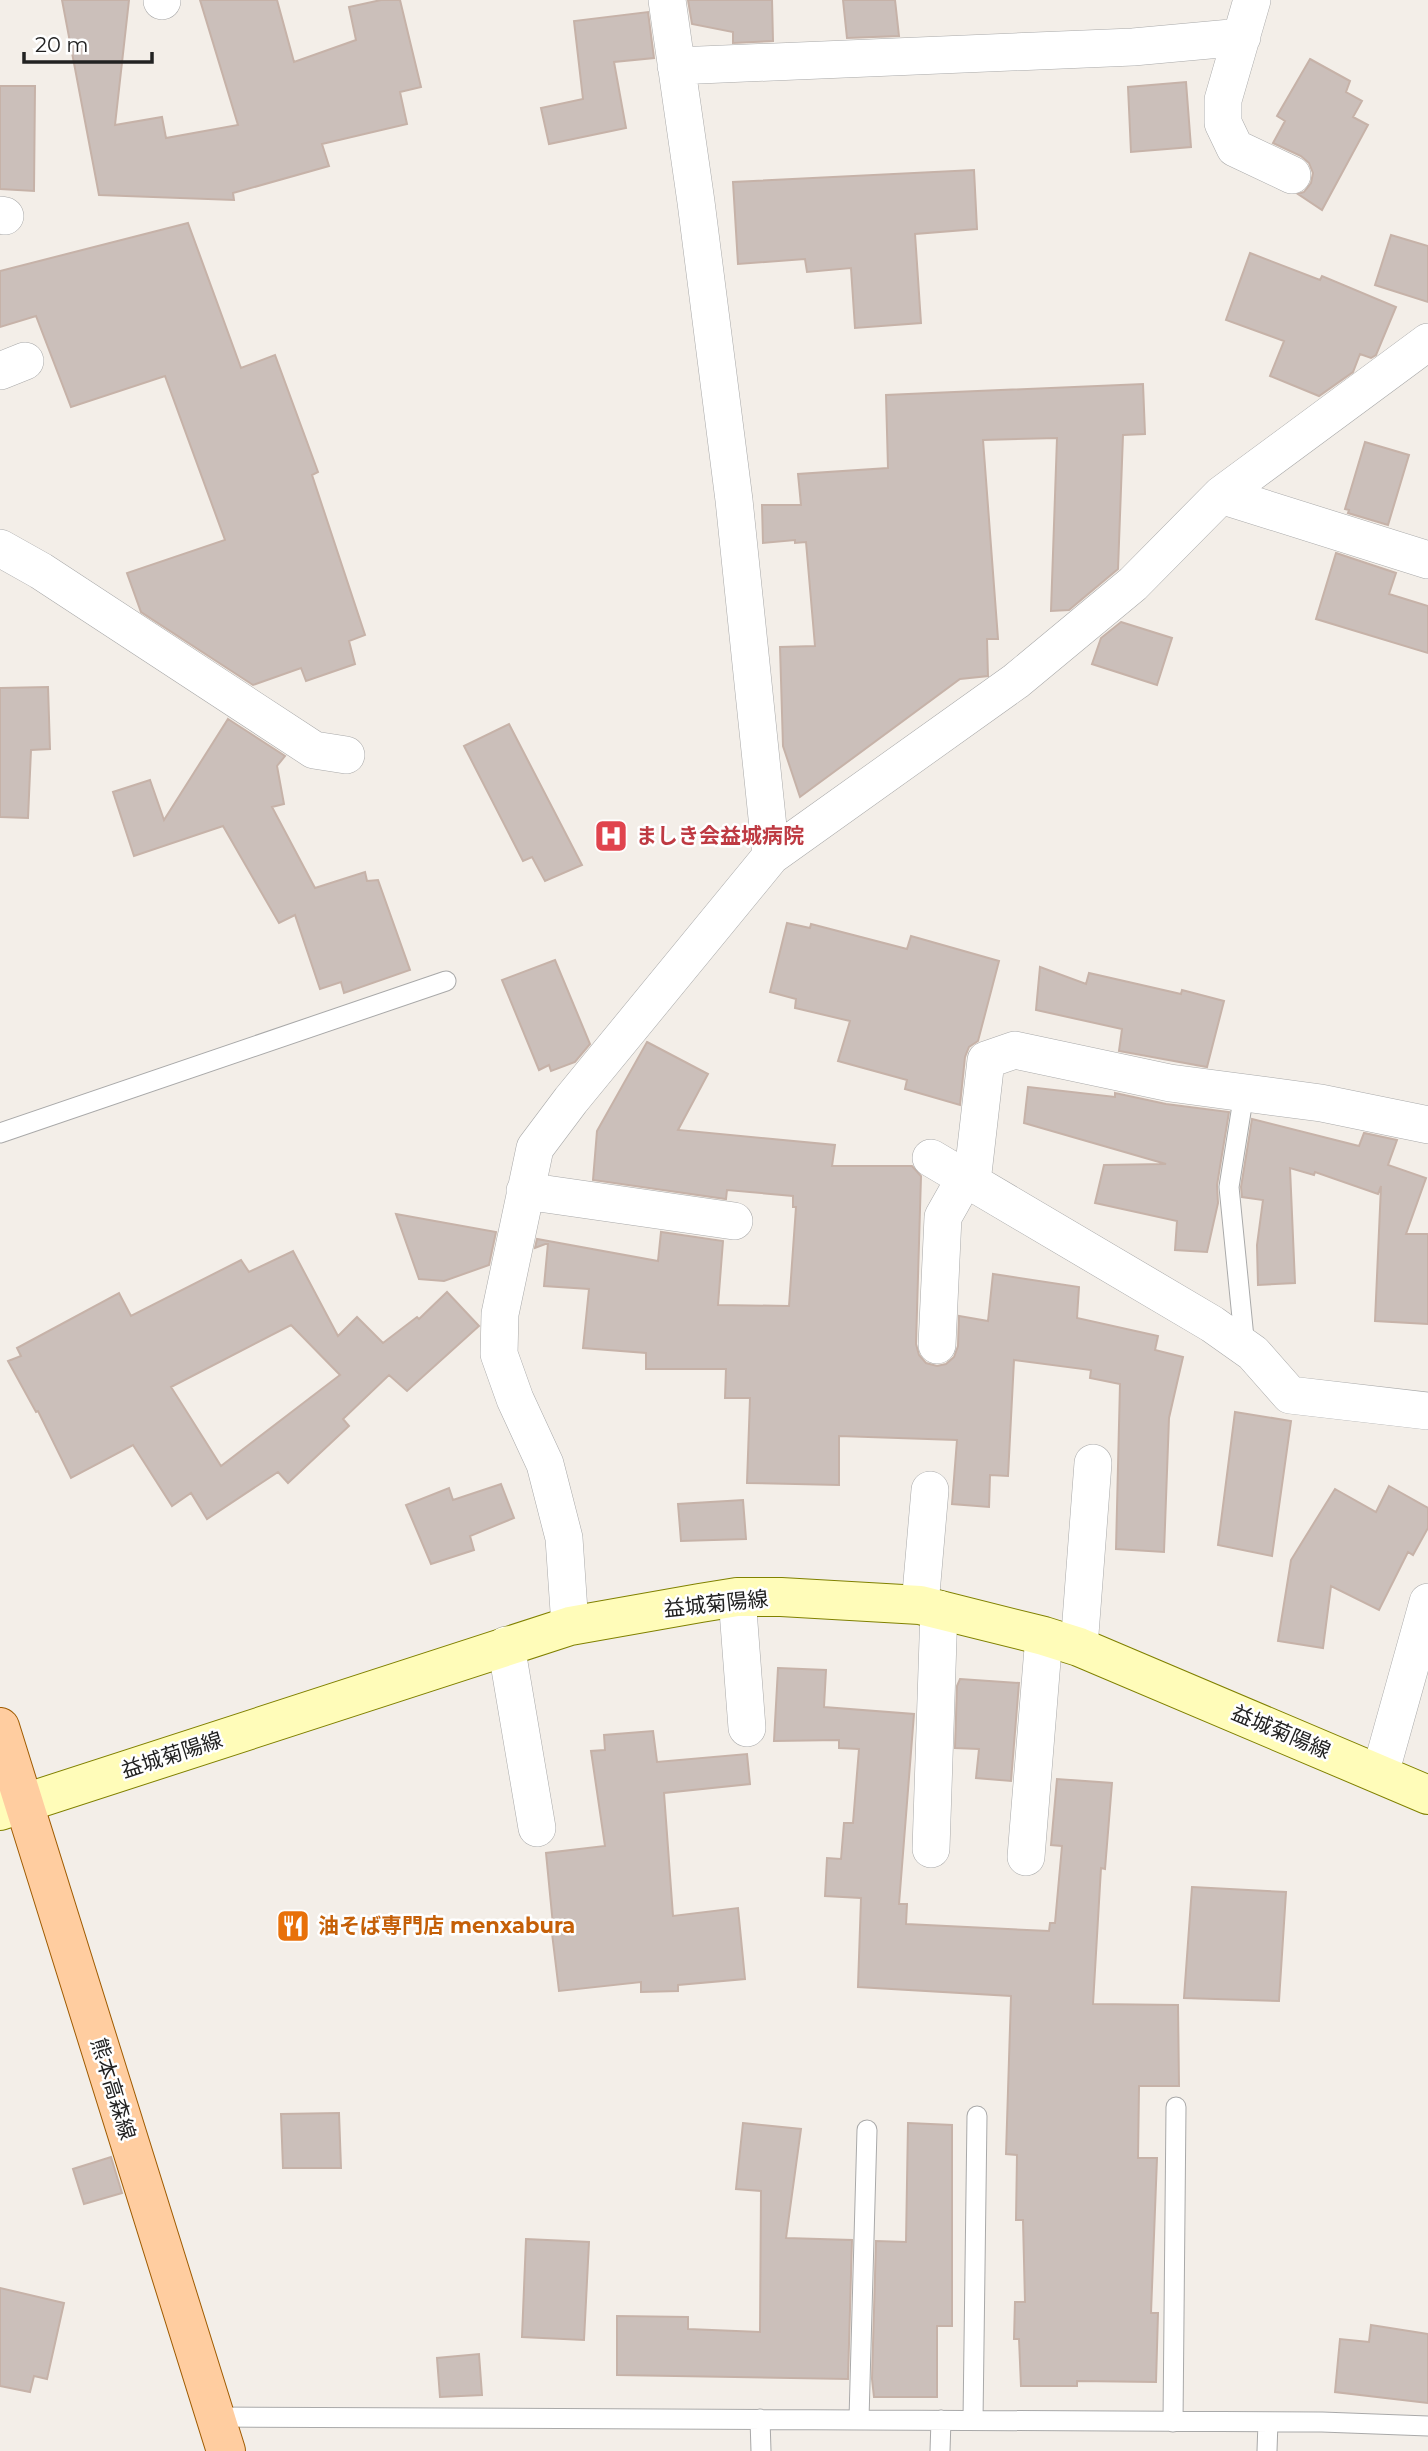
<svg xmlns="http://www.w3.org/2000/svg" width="1428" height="2451" font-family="Montserrat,'Noto Sans JP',sans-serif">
  <rect width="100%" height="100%" fill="#f3eee8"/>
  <path fill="#cbbfba" stroke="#c6b2a8" stroke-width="2" fill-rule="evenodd" d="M 62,0 L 129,0 L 115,125 L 162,117 L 166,138 L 238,125 L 200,0 L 277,0 L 294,62 L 356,40 L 349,7 L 381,0 L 400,0 L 421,87 L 400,92 L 407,124 L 322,144 L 329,166 L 233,193 L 234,200 L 99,195 Z
    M 688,0 L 772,0 L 773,41 L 733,43 L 733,32 L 692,24 Z
    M 843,0 L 895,0 L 899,36 L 847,38 Z
    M 648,12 L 654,58 L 614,62 L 626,128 L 549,144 L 541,108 L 583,99 L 574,21 Z
    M 1310,59 L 1350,81 L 1346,92 L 1362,101 L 1353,117 L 1368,125 L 1322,210 L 1298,194 L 1304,192 L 1311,183 L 1313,173 L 1309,163 L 1301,156 L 1273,143 L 1285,121 L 1277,116 Z
    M 1186,82 L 1191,147 L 1131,152 L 1128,87 Z
    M 0,86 L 35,86 L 34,191 L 0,189 Z
    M 974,170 L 977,229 L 915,234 L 921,323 L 855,328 L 851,268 L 807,272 L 805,259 L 738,264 L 733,182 Z
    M 188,223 L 241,368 L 275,355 L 318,472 L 312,475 L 365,635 L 349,641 L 355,664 L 306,681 L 301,668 L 253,685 L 141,612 L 127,573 L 225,540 L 165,376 L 71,407 L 36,316 L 0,327 L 0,271 Z
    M 1391,235 L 1428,246 L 1428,302 L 1375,285 Z
    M 1250,253 L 1320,280 L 1322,276 L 1396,307 L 1376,355 L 1371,358 L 1360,354 L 1353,372 L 1319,396 L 1270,376 L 1284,341 L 1226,320 Z
    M 1143,384 L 1145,434 L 1123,435 L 1118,569 L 1069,610 L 1051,611 L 1057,438 L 983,440 L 998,639 L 987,639 L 988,676 L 960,679 L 800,797 L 783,746 L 780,647 L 815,646 L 806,542 L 795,543 L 795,540 L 763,543 L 762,505 L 801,505 L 798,474 L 888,468 L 886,395 Z
    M 1365,442 L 1409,455 L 1388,525 L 1348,513 L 1349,510 L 1345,509 Z
    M 1336,553 L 1396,573 L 1389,594 L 1428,606 L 1428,653 L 1316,619 Z
    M 1121,622 L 1172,638 L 1157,685 L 1092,664 L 1101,638 Z
    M 48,687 L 50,749 L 31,750 L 28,818 L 0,817 L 0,688 Z
    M 228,719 L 285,756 L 277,766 L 284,804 L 272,807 L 315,888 L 365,872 L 367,881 L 378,880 L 410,970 L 344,993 L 341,982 L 320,989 L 295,915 L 279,923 L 223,826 L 134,856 L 113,792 L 150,780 L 164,820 Z
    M 509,724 L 582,865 L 545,881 L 532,857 L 523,861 L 464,746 Z
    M 787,923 L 810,928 L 811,924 L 907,949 L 911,936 L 999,961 L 978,1041 L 969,1047 L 965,1057 L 960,1105 L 905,1089 L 907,1080 L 838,1061 L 850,1021 L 795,1008 L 796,999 L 770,992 Z
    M 555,960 L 590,1044 L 575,1062 L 551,1071 L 549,1065 L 539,1070 L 502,980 Z
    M 1040,967 L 1086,984 L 1089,973 L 1181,994 L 1182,990 L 1224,1001 L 1207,1067 L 1119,1051 L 1122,1029 L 1036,1010 Z
    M 647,1042 L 708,1074 L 678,1130 L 835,1145 L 832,1166 L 912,1166 L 921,1176 L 916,1344 L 919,1355 L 926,1363 L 937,1366 L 946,1364 L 954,1357 L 958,1346 L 959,1316 L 988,1321 L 993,1274 L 1079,1287 L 1077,1318 L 1158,1336 L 1155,1350 L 1183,1357 L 1169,1418 L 1164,1552 L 1116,1549 L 1120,1384 L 1090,1378 L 1091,1370 L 1014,1360 L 1008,1476 L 990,1475 L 989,1507 L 952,1504 L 957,1440 L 839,1436 L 839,1485 L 747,1483 L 750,1398 L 725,1398 L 726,1369 L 646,1369 L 646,1353 L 583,1348 L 589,1289 L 544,1286 L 548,1243 L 535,1248 L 537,1239 L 658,1261 L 661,1232 L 723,1241 L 718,1305 L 789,1306 L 796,1207 L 793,1207 L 793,1196 L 727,1190 L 726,1199 L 593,1180 L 597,1131 Z
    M 1028,1087 L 1115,1097 L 1115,1093 L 1166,1104 L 1229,1112 L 1217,1185 L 1218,1203 L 1207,1252 L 1175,1250 L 1177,1221 L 1095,1203 L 1104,1165 L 1166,1164 L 1024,1123 Z
    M 1252,1119 L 1359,1146 L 1364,1133 L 1397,1140 L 1388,1165 L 1426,1178 L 1406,1234 L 1428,1234 L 1428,1324 L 1375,1321 L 1381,1186 L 1378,1194 L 1315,1172 L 1314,1175 L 1290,1168 L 1295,1283 L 1258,1285 L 1257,1245 L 1263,1200 L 1242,1197 L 1241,1187 Z
    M 396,1214 L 496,1232 L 489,1265 L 444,1281 L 419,1279 Z
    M 293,1251 L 338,1336 L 357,1317 L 383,1343 L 417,1317 L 419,1319 L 447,1292 L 479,1326 L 407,1391 L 389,1375 L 343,1419 L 349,1426 L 288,1483 L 278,1472 L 207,1519 L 191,1493 L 172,1506 L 133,1445 L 71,1478 L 38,1411 L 36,1412 L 8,1361 L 21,1356 L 17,1348 L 119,1293 L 131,1316 L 241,1260 L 249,1272 ZM 291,1325 L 340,1375 L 221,1466 L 171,1387 Z
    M 1235,1412 L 1291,1421 L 1272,1556 L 1218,1545 Z
    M 501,1484 L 514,1518 L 470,1536 L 474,1550 L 431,1564 L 406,1505 L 449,1488 L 453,1500 Z
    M 1389,1486 L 1428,1508 L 1428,1528 L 1413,1555 L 1408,1552 L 1379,1610 L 1331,1586 L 1323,1648 L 1278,1641 L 1291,1560 L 1335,1489 L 1376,1512 Z
    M 743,1500 L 746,1539 L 681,1541 L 678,1504 Z
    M 778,1668 L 826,1670 L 824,1707 L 914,1714 L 899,1904 L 907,1904 L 906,1924 L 1049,1931 L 1050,1923 L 1055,1923 L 1062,1846 L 1051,1845 L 1057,1779 L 1112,1783 L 1105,1869 L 1101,1868 L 1093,2004 L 1178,2005 L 1179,2086 L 1139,2086 L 1138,2158 L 1157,2158 L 1151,2313 L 1158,2313 L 1156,2382 L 1077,2381 L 1077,2386 L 1021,2386 L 1019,2339 L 1014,2339 L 1015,2302 L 1025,2302 L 1023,2220 L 1016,2220 L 1017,2155 L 1006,2154 L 1011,1996 L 858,1987 L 861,1898 L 825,1896 L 827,1858 L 841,1859 L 844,1823 L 853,1823 L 859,1749 L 839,1748 L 839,1740 L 774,1741 Z
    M 960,1679 L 1019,1683 L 1011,1781 L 976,1778 L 979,1749 L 955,1748 L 957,1686 Z
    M 653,1731 L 657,1762 L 747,1754 L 750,1784 L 664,1793 L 673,1916 L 738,1908 L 745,1979 L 678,1985 L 678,1991 L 641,1992 L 641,1982 L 559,1991 L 551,1925 L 553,1925 L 546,1853 L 605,1846 L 591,1751 L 605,1750 L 604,1735 Z
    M 1192,1887 L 1286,1892 L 1279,2001 L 1184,1998 Z
    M 339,2113 L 341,2168 L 283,2168 L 281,2114 Z
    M 743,2123 L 801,2129 L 786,2238 L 852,2240 L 848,2379 L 617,2375 L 617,2316 L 688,2317 L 688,2329 L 760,2332 L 761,2191 L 736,2189 Z
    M 908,2123 L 952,2125 L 952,2326 L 937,2326 L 937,2397 L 874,2397 L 872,2379 L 876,2241 L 906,2242 Z
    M 111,2157 L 122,2193 L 84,2204 L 73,2169 Z
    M 526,2239 L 589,2242 L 584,2340 L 522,2337 Z
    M 0,2288 L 64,2303 L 47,2379 L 34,2376 L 30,2392 L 0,2386 Z
    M 1371,2325 L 1428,2334 L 1428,2403 L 1335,2392 L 1340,2339 L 1369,2342 Z
    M 479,2354 L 482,2395 L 440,2397 L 437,2358 Z"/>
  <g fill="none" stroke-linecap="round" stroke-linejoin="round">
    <defs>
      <path id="service" d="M 1244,1093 L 1229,1187 L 1245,1348
        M 0,1133 L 446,981
        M 216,2417 L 1322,2422 L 1428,2426
        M 760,2419 L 761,2451
        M 859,2419 L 867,2130
        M 973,2420 L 977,2116
        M 1173,2422 L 1176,2107
        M 940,2451 L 941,2420
        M 1267,2451 L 1268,2422"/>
      <path id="minor" d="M 162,0 L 162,1
        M 667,0 L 696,202 L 734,500 L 771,856
        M 1252,0 L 1223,100 L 1223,123 L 1235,148 L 1292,175
        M 676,66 L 1133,47 L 1242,37
        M 0,215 L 5,216
        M 0,371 L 25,361
        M 1221,495 L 1428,560
        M 0,548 L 41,571 L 314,750 L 346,755
        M 931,1158 L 1212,1324 L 1253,1353 L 1290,1395 L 1428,1411
        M 972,1182 L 986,1060 L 1015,1050 L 1170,1083 L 1321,1103 L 1428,1125
        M 525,1191 L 734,1221
        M 937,1345 L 943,1217 L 965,1178
        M 737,1597 L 747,1728
        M 920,1605 L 930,1490
        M 570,1626 L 564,1538 L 545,1464 L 515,1399 L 499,1354 L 500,1314 L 535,1148 L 571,1100 L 771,856 L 1016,681 L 1133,584 L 1221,495 L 1428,342
        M 506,1645 L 537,1828
        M 1079,1647 L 1093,1463
        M 1380,1774 L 1428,1602
        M 931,1849 L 939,1609
        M 1026,1857 L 1044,1636"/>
      <path id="secondary" d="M 0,1811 L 570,1626 L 700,1603 L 737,1597 L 781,1597 L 920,1605 L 1044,1636 L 1079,1647 L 1428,1795"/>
      <path id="primary" d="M 0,1727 L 226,2451"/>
    </defs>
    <use href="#service" stroke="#a9a9a9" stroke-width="21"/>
    <use href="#minor" stroke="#a9a9a9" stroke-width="38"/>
    <use href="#secondary" stroke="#808100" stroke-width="40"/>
    <use href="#primary" stroke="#9f5b00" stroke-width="40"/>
    <use href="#service" stroke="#fff" stroke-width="19"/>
    <use href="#minor" stroke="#fff" stroke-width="37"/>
    <use href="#secondary" stroke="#fffcb9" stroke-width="38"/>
    <use href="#primary" stroke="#ffcda0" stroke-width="38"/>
  </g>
  <defs>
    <symbol id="hospital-square" viewBox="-11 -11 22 22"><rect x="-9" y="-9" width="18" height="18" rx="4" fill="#e0444e" stroke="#fff"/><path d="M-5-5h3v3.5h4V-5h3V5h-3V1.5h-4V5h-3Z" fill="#fff"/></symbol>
    <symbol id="restaurant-square" viewBox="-11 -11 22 22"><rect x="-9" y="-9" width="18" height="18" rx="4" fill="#e8710a" stroke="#fff"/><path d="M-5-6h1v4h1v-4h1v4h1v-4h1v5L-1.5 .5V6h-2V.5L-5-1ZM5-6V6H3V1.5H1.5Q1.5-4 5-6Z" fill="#fff"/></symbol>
  </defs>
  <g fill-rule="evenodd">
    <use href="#hospital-square" x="592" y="817" width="38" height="38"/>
    <use href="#restaurant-square" x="274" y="1907" width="38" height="38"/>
  </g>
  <g text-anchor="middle" stroke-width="5" stroke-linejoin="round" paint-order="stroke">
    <g font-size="21" font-weight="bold" fill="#be3a42" stroke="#fff" text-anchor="start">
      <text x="636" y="843">ましき会益城病院</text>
    </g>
    <g font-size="21" fill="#222" stroke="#fff">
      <text transform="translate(716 1604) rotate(-6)" y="7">益城菊陽線</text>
      <text transform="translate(1281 1732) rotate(23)" y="7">益城菊陽線</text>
      <text transform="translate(172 1755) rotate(-18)" y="7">益城菊陽線</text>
      <text transform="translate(113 2089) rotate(73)" y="7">熊本高森線</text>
    </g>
    <g font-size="21" font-weight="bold" fill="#c56008" stroke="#fff" text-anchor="start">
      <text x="318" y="1933">油そば専門店 menxabura</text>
    </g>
  </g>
  <path d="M24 52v10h128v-10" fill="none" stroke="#222222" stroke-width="3.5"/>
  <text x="35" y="52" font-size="21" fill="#222222" stroke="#ffffff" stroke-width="5" paint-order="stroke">20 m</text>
</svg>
